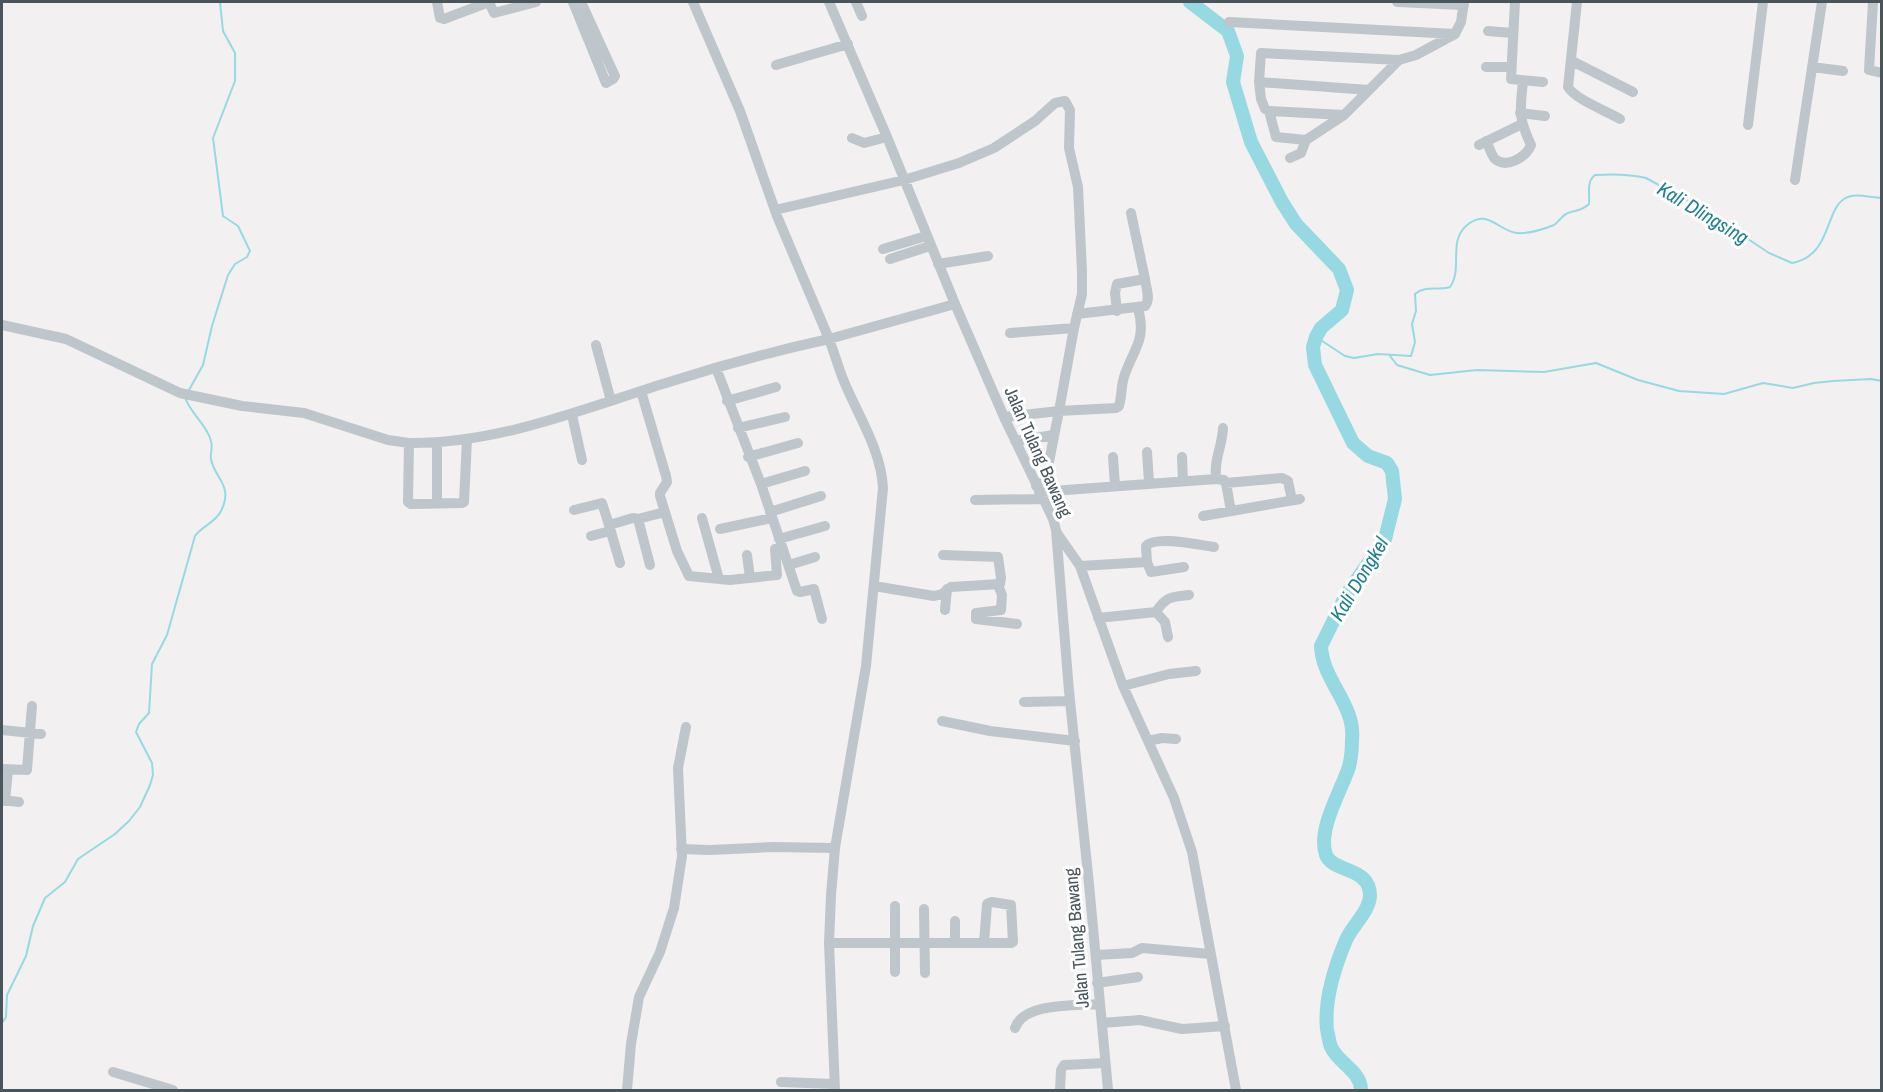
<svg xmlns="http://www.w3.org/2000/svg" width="1883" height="1092" font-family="'Archivo Narrow',sans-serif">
  <rect width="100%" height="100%" fill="#f2f0f1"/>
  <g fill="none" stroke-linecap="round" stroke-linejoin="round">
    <path stroke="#97d9e2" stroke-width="2" d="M 1316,337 L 1345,356 L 1354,358 L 1378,354 L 1411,356 L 1415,342 L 1412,324 L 1416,311 L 1415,294 C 1425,285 1438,291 1450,287 C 1463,269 1448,242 1466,226 C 1487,207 1498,231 1517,233 C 1528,234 1544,229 1554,225 C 1559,222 1562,215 1568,213 C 1576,210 1582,211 1589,204 C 1590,193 1586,182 1595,175 C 1611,174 1630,174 1646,178 L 1706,211 L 1769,253 L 1792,263 C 1831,256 1825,211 1844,199 C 1855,192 1870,198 1882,198
      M 1390,356 L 1397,365 L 1430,375 L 1477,370 L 1544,372 L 1596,363 L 1638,380 L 1679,391 L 1724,394 L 1763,383 L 1793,388 L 1814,383 L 1833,381 L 1871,379 L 1882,381
      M 189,390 L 203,365 L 212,326 L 228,275 L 235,264 L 247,257 L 250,251 L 238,226 L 223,216 L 213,138 L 235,81 L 235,53 L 223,31 L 220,2
      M 2,1023 L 6,1017 L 7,995 L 26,956 L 33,926 L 45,898 L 65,882 L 78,859 L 115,834 L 129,821 L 140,807 L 150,785 L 153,775 L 152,763 L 136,732 L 139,724 L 149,713 L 152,664 L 167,635 L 195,536 C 202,526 215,523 221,511 C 234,485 214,478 211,459 C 210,454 213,447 211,441 C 208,426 189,412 185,397"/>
    <path stroke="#97d9e2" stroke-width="14" d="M 1190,2 L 1228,31 L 1237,56 L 1233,82 L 1251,142 L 1282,202 L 1296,224 L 1339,269 L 1347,290 L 1342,310 L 1321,328 L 1316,337 L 1313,347 L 1315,365 L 1353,443 L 1368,456 L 1387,463 L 1392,471 L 1395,499 L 1385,539 L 1346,595 L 1321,646 C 1322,680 1356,705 1352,740 C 1352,749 1351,759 1349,767 C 1341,791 1317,830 1326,855 C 1333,873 1370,866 1370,896 C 1369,912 1352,926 1346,940 C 1335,966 1324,1000 1327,1029 C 1328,1034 1329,1042 1331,1047 C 1338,1063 1361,1071 1361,1090"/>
    <path stroke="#bec6cb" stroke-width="10" d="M 437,2 L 440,18 L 444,19 L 489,2
      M 489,2 L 494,13 L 536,2
      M 573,2 L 606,83 L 613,79 L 615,76 L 581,2
      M 829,2 L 887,137 L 955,304 L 1004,417 L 1053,519 L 1056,530 L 1069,691 L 1089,884 L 1108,1090
      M 856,2 L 862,16
      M 1397,2 L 1464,5
      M 1515,2 L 1511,79 L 1543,82
      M 1577,2 L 1568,87 C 1576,100 1607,111 1620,119
      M 1873,2 L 1869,70 L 1882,73
      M 1229,22 L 1455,34
      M 1488,31 L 1513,33
      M 1572,61 L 1633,92
      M 776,65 L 848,44
      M 1486,67 L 1511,67
      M 1812,67 L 1843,71
      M 1259,82 L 1261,99 L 1265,109 L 1269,111 L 1276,137 L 1306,140 L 1344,115 L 1399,60 L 1416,55 L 1455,34 L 1461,22 L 1464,2
      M 1369,90 L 1259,82 L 1261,53 L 1399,60
      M 1269,111 L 1344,115
      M 1520,113 L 1545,116
      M 1748,125 L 1763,2
      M 852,138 L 864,143 L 887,137
      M 1486,141 C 1489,146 1491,155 1495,159 C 1507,169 1526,157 1531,145 C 1518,117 1520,112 1523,81
      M 1479,145 L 1522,124
      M 1290,158 L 1301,153 L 1306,140
      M 1795,180 L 1822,2
      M 775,210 L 904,180 L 959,163 L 994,148 L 1035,121 L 1055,103 L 1065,101 L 1070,110 L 1069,148 L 1078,187 L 1082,272 L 1082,294 L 1074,328
      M 883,249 L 926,236
      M 890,259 L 930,246
      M 938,264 L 988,256
      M 1117,311 L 1115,293 L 1117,284 L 1145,279 L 1131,213
      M 1077,314 L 1145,306 C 1151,299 1146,288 1145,279
      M 2,325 L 66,339 L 180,393 L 242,406 L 304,413 L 388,440 L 409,443
      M 596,345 L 611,401
      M 716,368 L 761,484 L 797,591 L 800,592 L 814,589 L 822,619
      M 641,391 L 666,476 L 667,482 L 660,493 L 660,496 L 677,551 L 689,576 L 730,580 L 777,575 L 775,549
      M 727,401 L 776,387
      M 572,415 L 582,460
      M 1004,417 L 1059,411 L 1074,328 L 1010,333
      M 738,428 L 785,417
      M 467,439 L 464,502 L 462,503 L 411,504 L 408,502 L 409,443 C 498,444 582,409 666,383 C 719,366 774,351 829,339 L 777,216 L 740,111 L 693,2
      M 1015,441 L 1054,435
      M 437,443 L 437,503
      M 1147,452 L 1149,482
      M 748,457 L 798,443
      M 1113,457 L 1115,485
      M 1182,457 L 1183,481
      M 1216,479 C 1214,456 1222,449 1223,428
      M 1226,483 L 1282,478 L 1288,481 L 1292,500
      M 761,484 L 805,471
      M 1036,486 L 1042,484 L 1046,477 L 1059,411 L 1116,408 L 1119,406 C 1122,396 1121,386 1124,377 C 1133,349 1147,341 1138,308
      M 1039,492 L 1216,479 L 1224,480 L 1226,483 L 1231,511
      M 975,500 L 1043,499
      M 574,510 L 602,503 L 609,525
      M 770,512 L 821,496
      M 1203,516 L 1300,499
      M 702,518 L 719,579
      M 720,529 L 772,518
      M 1057,533 L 1080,566 L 1123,686 L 1174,798 L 1192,852 L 1236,1090
      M 591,536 L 610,531
      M 779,539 L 825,526
      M 747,555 L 750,578
      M 1147,562 L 1151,572 L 1184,567
      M 620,563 L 609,525 L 633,518 L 638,519
      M 650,565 L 638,519 L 665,512
      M 789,565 L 815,557
      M 1080,566 L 1147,562 L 1146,546 C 1156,535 1199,545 1214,547
      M 998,585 L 1002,595 L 1001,610 L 976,613 L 976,619 L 1017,624
      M 874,586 L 934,596 L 942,594 L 951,587 L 1000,584 L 1001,578 L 998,557 L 943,555
      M 945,610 L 947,589
      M 1156,612 C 1166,596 1172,597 1189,595
      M 1098,618 L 1156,612 L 1165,622 L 1168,637
      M 1123,686 L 1169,674 L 1196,671
      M 1024,702 L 1070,701
      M 942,721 L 990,731 L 1075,741
      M 2,730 L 41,734
      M 1148,741 L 1162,738 L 1176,739
      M 2,769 L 27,770 L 32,706
      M 2,800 L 19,802
      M 5,801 L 8,770
      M 681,849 L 710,850 L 773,847 L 835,848
      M 924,909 L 925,973
      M 829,943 L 1011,943 L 1013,942 L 1011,905 L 992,902 L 987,904 L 984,943
      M 955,943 L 955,921
      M 1096,955 L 1132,953 L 1142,948 L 1210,954
      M 895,972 L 895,906
      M 1097,983 L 1138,977
      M 1102,1023 L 1140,1020 L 1182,1029 L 1225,1026
      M 1015,1028 C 1024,1002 1076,1006 1099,1004
      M 113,1072 L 173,1090
      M 781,1082 L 834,1084
      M 627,1090 L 631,1044 L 639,997 L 660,952 L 674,908 L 682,856 L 678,768 L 686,727
      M 835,1090 L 829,943 L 831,895 L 835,848 L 866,666 L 883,488 C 881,449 857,414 843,379 C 838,366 834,352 829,339 L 955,304
      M 1060,1090 L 1061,1070 L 1064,1065 L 1105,1063"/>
  </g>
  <g text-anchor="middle" stroke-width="6" stroke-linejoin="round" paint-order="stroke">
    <g font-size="18" fill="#4a555b" stroke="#fff">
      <text transform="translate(1038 452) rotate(66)" y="6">Jalan Tulang Bawang</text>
      <text transform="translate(1077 938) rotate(-95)" y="6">Jalan Tulang Bawang</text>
    </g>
    <g font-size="20" font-style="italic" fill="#1d808d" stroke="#fff">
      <text transform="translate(1703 213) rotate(31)" y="7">Kali Dlingsing</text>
      <text transform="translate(1359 579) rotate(-59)" y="7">Kali Dongkel</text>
    </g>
  </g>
  <rect width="1883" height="1092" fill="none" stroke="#4a555b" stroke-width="6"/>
</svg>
